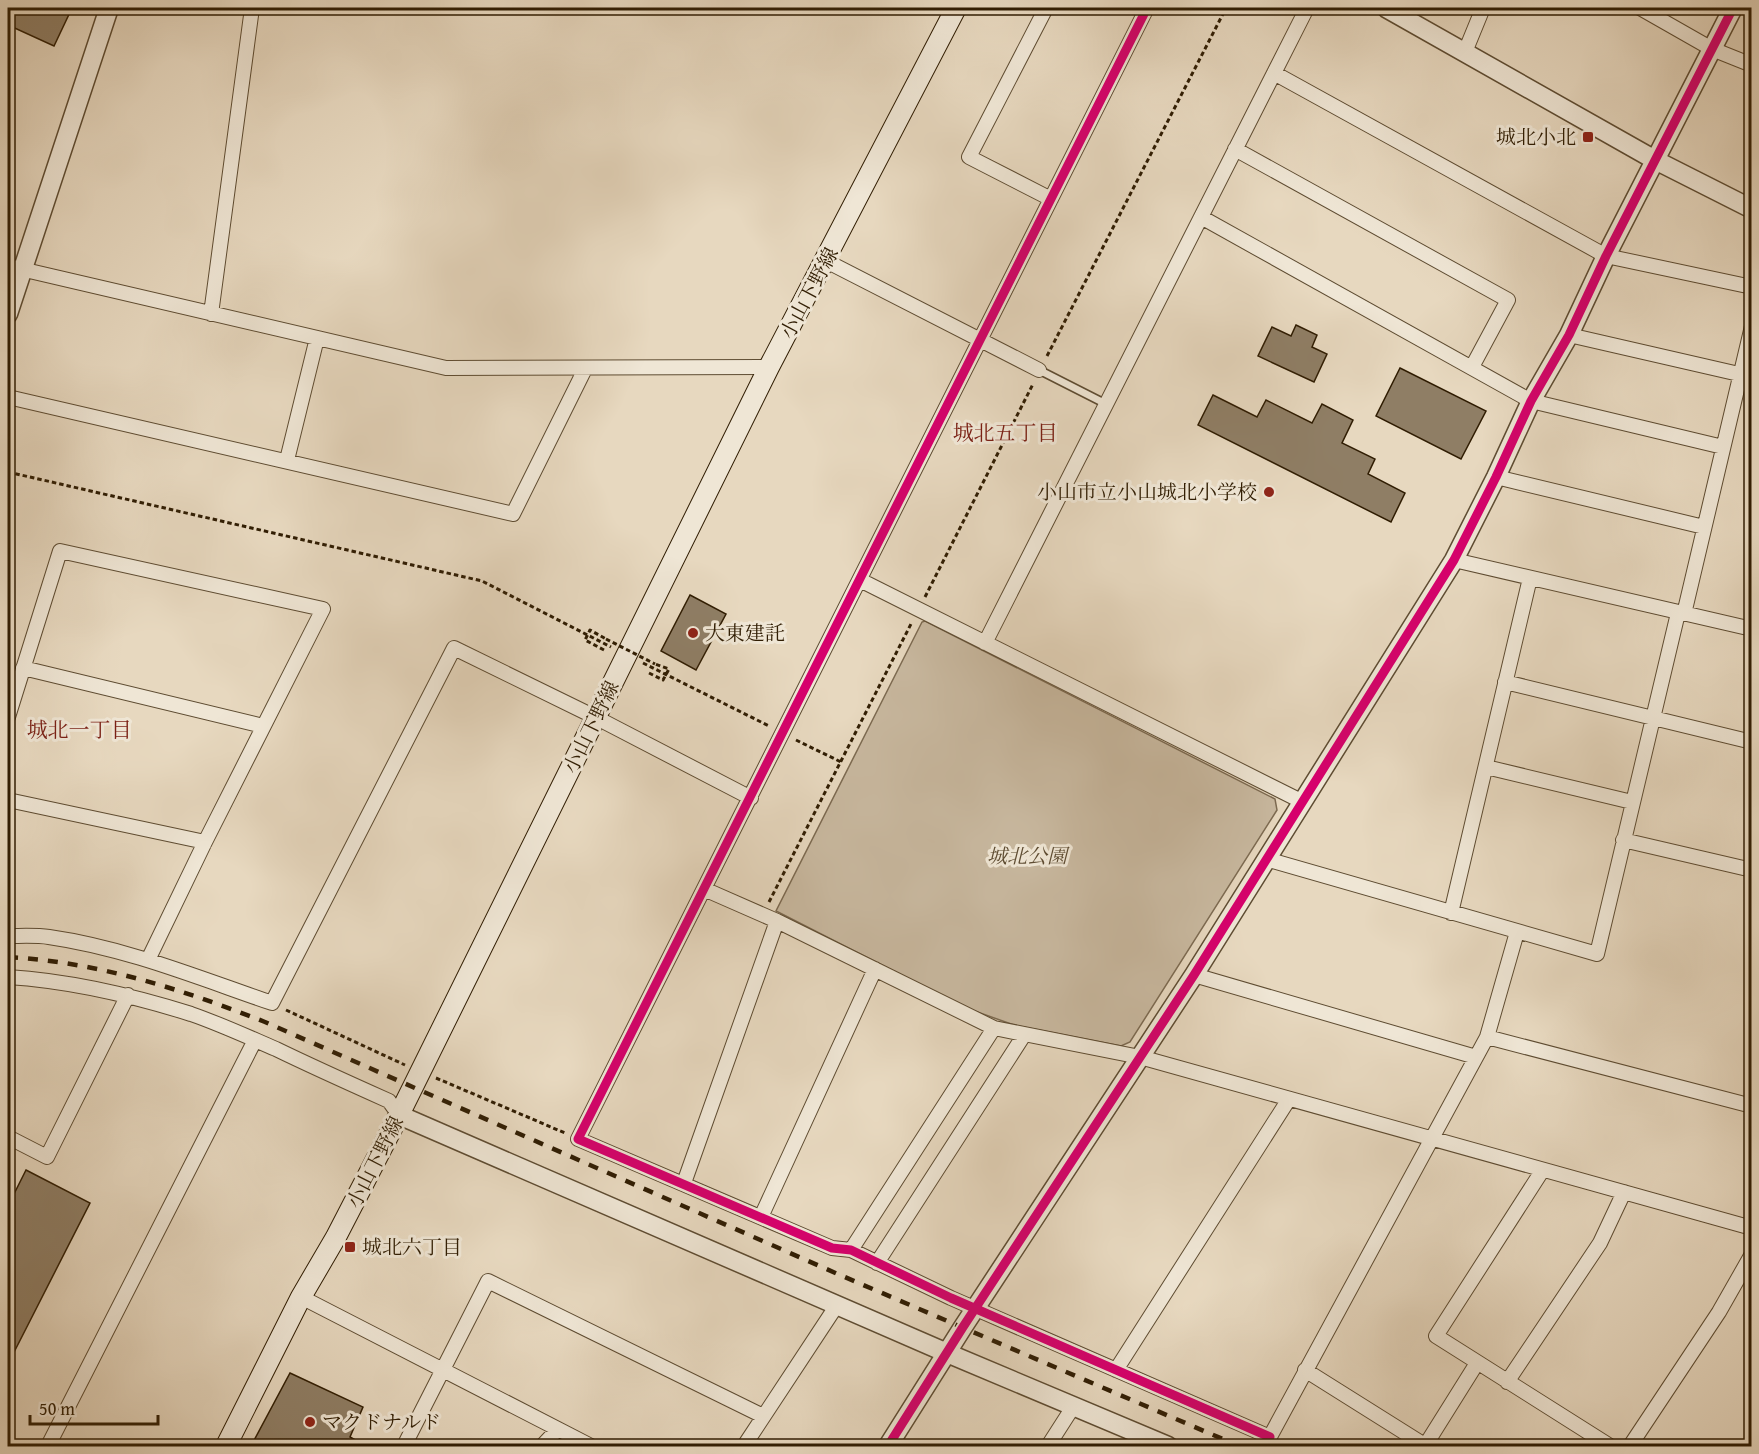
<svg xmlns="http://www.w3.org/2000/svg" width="1759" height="1454" font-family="'Gentium Book Plus','Noto Serif JP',serif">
  <rect width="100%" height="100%" fill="#e7d8bf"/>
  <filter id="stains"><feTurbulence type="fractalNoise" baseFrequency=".00333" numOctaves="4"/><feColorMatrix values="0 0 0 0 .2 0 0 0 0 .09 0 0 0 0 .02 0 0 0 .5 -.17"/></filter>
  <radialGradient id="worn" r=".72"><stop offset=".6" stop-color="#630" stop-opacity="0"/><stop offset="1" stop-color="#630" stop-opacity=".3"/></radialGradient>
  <path fill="#c8b89f" stroke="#7c6a51" stroke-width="1.5" d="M 925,621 L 1275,799 L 1277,810 L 1130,1042 L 1121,1046 L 1014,1025 L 966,1008 L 776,911 L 922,622 Z"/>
  <path fill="#8f7e65" stroke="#301d03" stroke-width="1.5" d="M 8,8 L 72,8 L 54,46 L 8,25 Z
    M 1296,325 L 1317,335 L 1312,347 L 1327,354 L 1314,382 L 1258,356 L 1272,327 L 1291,336 Z
    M 1400,368 L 1486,411 L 1461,459 L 1376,416 Z
    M 1213,395 L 1257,417 L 1266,400 L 1312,423 L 1322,404 L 1353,420 L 1342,443 L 1375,459 L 1368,474 L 1405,493 L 1391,522 L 1198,425 Z
    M 690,595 L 726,614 L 696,670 L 661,651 Z
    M 26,1170 L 90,1203 L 8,1364 L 8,1206 Z
    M 290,1373 L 363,1407 L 350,1437 L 366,1446 L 251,1446 Z"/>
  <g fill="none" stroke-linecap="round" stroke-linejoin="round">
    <defs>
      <path id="service" d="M 1039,370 L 1106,404"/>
      <path id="minor" d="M 1046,8 L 969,157 L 1051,199
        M 1147,8 L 578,1139 L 832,1248 L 851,1250 L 951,1298 L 1270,1437
        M 1640,8 L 1712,49 L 1752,65
        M 1465,52 L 1483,8
        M 1274,73 L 1606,256 L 1752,287
        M 1235,149 L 1508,300 L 1472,367
        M 1201,217 L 1531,401 L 1723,447
        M 826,261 L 1039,370
        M 8,266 L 446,368 L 769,367
        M 211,314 L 252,8
        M 1569,335 L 1752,377
        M 8,397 L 513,514 L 585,369
        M 287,460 L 317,338
        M 1496,477 L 1704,527
        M 1454,560 L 1752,629
        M 860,580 L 1303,802
        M 1684,614 L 1752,326
        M 985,643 L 1307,8
        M 23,668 L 263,726
        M 1505,682 L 1752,742
        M 8,717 L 60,551 L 323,609 L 205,842 L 148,960
        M 1486,767 L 1632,802
        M 8,800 L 205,842
        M 1623,840 L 1752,870
        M 1266,859 L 1597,954 L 1678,613
        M 704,889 L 777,921 L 994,1028 L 1140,1057 L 1752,1228
        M 1451,913 L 1530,578
        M 8,936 C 21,936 36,935 49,937 C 126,948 199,978 272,1003 L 454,648 L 595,717 L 751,798
        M 1194,975 L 1476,1057
        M 8,977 C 71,981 131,995 191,1014 C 220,1024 248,1037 276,1049 C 313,1067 351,1084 389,1101 L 399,1115
        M 1487,1037 L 1752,1106
        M 8,1137 L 47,1157 L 128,995
        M 1542,1171 L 1436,1336 L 1610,1446
        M 684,1183 L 777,921
        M 761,1217 L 875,969
        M 851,1250 L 994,1028
        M 877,1263 L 1024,1035
        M 301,1297 L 591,1446
        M 1116,1370 L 1289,1099
        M 1305,1370 L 1426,1446
        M 1507,1382 L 1600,1243 L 1624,1192
        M 48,1446 L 255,1040
        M 404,1446 L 488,1281 L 763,1416
        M 542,1446 L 558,1429
        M 744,1446 L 837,1305
        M 1048,1446 L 1073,1407
        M 1265,1446 L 1487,1037 L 1517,932
        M 1425,1446 L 1477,1363
        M 1630,1446 L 1719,1312 L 1752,1254"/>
      <path id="tertiary" d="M 1386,8 L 1655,160 L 1752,209
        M 8,314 L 109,8
        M 399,1115 L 947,1353 L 1168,1446
        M 888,1446 L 963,1327 L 1194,975 L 1454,560 L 1496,477 L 1531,401 L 1569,335 L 1606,256 L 1733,8"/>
      <path id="secondary" d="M 226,1446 L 301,1297 L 336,1237 L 399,1115 L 769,367 L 956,8"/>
    </defs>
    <use href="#service" stroke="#5e4c32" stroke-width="10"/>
    <use href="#minor" stroke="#5e4c32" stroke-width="16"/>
    <use href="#tertiary" stroke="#5e4c32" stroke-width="21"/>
    <use href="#secondary" stroke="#301d03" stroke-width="22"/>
    <path stroke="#301d03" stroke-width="3" stroke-dasharray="4.5 3" stroke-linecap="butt" d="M 1047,356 L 1226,8
      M 8,472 L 482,581 L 611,647
      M 925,597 L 1033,384
      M 604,650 L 585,640 L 590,630 L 606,639
      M 643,663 L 769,726
      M 649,673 L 663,680 L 669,669 L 655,664
      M 796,740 L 841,762
      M 769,902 L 912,622
      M 286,1010 L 405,1065
      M 436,1078 L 565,1133"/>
    <use href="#service" stroke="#efe6d5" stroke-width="7"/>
    <use href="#minor" stroke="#efe6d5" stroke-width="14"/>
    <use href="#tertiary" stroke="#efe6d5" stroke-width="18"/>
    <use href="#secondary" stroke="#efe6d5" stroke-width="20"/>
    <path stroke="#301d03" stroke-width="4.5" stroke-dasharray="10 10" stroke-linecap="butt" d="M 8,957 C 98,962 181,989 265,1022 L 840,1275 L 1239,1446"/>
    <path stroke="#301d03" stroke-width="3" stroke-dasharray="4.5 3" stroke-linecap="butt" d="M 606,639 L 655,664"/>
    <defs>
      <path id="cycleway" d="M 1147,8 L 578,1139 L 832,1248 L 851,1250 L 951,1298 L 1270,1437
        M 888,1446 L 963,1327 L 1194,975 L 1454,560 L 1496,477 L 1531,401 L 1569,335 L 1606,256 L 1733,8"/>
    </defs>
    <use href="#cycleway" stroke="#efe6d5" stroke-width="13"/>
    <use href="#cycleway" stroke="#d6006c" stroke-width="9"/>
  </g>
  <g fill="#8f2418" stroke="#efe6d5" stroke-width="2">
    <rect x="1582" y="131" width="12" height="12" rx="3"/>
    <circle cx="1269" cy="492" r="6"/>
    <circle cx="693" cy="633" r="6"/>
    <rect x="344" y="1241" width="12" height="12" rx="3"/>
    <circle cx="310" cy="1422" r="6"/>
  </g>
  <g text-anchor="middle" stroke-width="6" stroke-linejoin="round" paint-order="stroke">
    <g font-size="20" fill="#301d03" stroke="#efe6d5" text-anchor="start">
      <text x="1576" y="144" text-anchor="end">城北小北</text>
      <text x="1257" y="499" text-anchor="end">小山市立小山城北小学校</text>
      <text x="705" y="640">大東建託</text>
      <text x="362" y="1254">城北六丁目</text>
      <text x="322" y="1429">マクドナルド</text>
    </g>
    <g font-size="20" fill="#301d03" stroke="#efe6d5">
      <text transform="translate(809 293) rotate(-62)" y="7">小山下野線</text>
      <text transform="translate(591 727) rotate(-64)" y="7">小山下野線</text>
      <text transform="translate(375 1162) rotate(-63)" y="7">小山下野線</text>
    </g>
    <g font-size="20" font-style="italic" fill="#5e4c32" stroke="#efe6d5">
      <text x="1027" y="863">城北公園</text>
    </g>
    <g font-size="21" fill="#7a1f14" stroke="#efe6d5">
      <text x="1005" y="440">城北五丁目</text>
      <text x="79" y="737">城北一丁目</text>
    </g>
  </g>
  <rect width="1759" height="1454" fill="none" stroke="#e7d8bf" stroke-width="30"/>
  <rect x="9" y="9" width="1741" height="1436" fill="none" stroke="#301d03" stroke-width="3"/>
  <rect x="15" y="15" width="1729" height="1424" fill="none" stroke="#301d03" stroke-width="1.5"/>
  <path d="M30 1415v9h128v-9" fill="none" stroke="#301d03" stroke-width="3"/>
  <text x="39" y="1415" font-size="18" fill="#301d03" stroke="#efe6d5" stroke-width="4.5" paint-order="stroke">50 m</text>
  <rect width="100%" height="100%" filter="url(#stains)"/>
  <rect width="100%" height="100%" fill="url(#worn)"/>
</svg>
